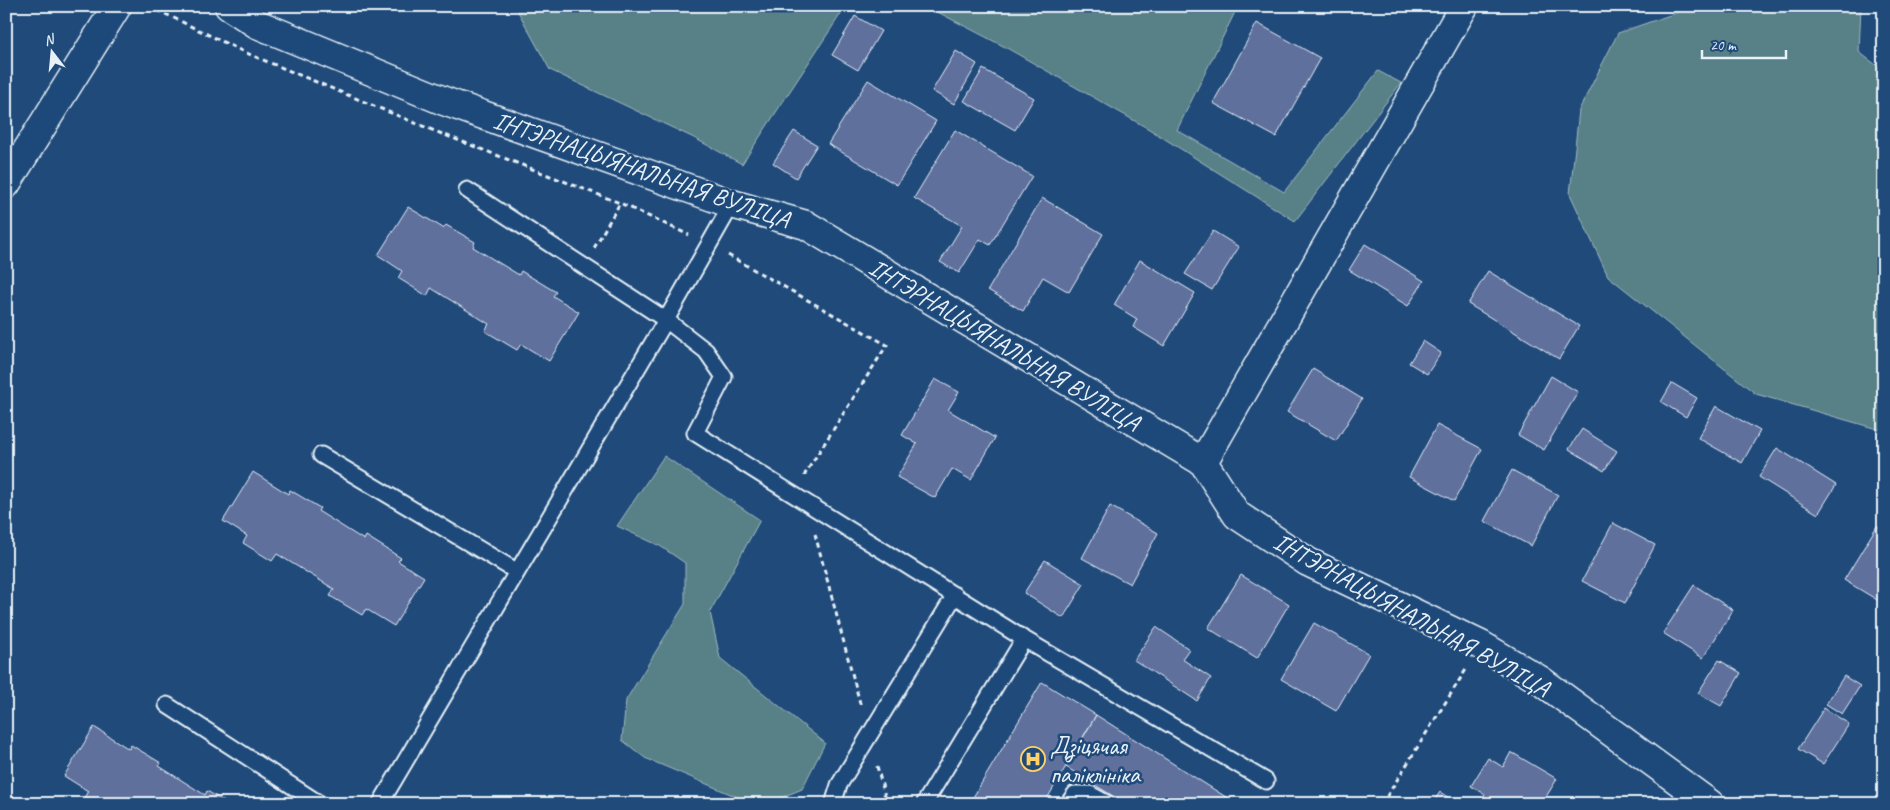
<svg xmlns="http://www.w3.org/2000/svg" width="1890" height="810" font-family="Caveat,sans-serif">
  <rect width="100%" height="100%" fill="#1f4a7a"/>
  <filter id="ink" filterUnits="userSpaceOnUse"><feTurbulence type="fractalNoise" baseFrequency=".02" numOctaves="2"/><feDisplacementMap in="SourceGraphic" scale="10" xChannelSelector="R" yChannelSelector="G"/><feConvolveMatrix kernelMatrix="1 2 1 2 8 2 1 2 1" color-interpolation-filters="sRGB"/></filter>
  <g filter="url(#ink)">
    <path fill="#588187" stroke="#a0b9c0" d="M 515,6 L 846,6 L 742,164 L 694,138 L 550,70 Z
      M 926,6 L 1238,6 L 1177,130 L 1284,192 L 1378,71 L 1401,83 L 1295,221 L 1149,129 L 1005,47 Z
      M 1696,6 L 1861,6 L 1859,52 L 1884,71 L 1884,431 L 1756,394 L 1608,276 L 1570,194 L 1579,110 L 1618,33 Z
      M 664,456 L 760,520 L 710,612 L 720,658 L 825,743 L 802,789 L 766,804 L 754,804 L 645,758 L 622,740 L 626,700 L 685,604 L 685,563 L 660,546 L 617,526 Z"/>
    <path fill="#606f9d" stroke="#e8f1f8" d="M 855,16 L 881,31 L 858,70 L 832,55 Z
      M 1257,23 L 1320,58 L 1276,137 L 1213,103 Z
      M 956,51 L 977,64 L 954,104 L 932,91 Z
      M 983,69 L 1034,98 L 1015,130 L 964,101 Z
      M 868,80 L 936,121 L 897,185 L 828,144 Z
      M 955,130 L 1032,176 L 990,245 L 980,239 L 959,273 L 940,262 L 962,226 L 914,198 Z
      M 794,131 L 817,145 L 796,178 L 773,163 Z
      M 1042,198 L 1103,234 L 1069,292 L 1043,277 L 1023,311 L 988,290 Z
      M 408,207 L 443,228 L 446,225 L 475,242 L 473,247 L 519,275 L 521,271 L 556,292 L 553,296 L 579,312 L 549,361 L 521,344 L 517,350 L 485,331 L 489,324 L 431,288 L 427,296 L 398,278 L 402,271 L 378,255 Z
      M 1213,231 L 1239,247 L 1212,290 L 1185,274 Z
      M 1365,244 L 1424,281 L 1408,306 L 1349,270 Z
      M 1140,260 L 1195,293 L 1164,346 L 1133,327 L 1137,319 L 1114,305 Z
      M 1488,271 L 1579,326 L 1559,359 L 1468,304 Z
      M 1423,341 L 1441,353 L 1427,374 L 1409,363 Z
      M 1313,369 L 1362,399 L 1336,441 L 1287,412 Z
      M 1551,376 L 1578,392 L 1544,450 L 1518,435 Z
      M 935,379 L 959,392 L 948,410 L 995,438 L 971,480 L 952,469 L 935,498 L 897,477 L 917,444 L 902,435 Z
      M 1672,383 L 1697,398 L 1686,417 L 1661,402 Z
      M 1716,406 L 1760,431 L 1742,463 L 1698,438 Z
      M 1437,425 L 1482,449 L 1454,501 L 1409,477 Z
      M 1582,429 L 1617,451 L 1604,471 L 1569,449 Z
      M 1777,448 L 1836,485 L 1818,514 L 1759,477 Z
      M 1512,470 L 1558,495 L 1531,546 L 1484,521 Z
      M 253,472 L 288,494 L 290,490 L 320,508 L 318,511 L 364,540 L 366,536 L 401,558 L 398,561 L 424,577 L 394,626 L 366,609 L 362,615 L 330,596 L 334,589 L 277,554 L 272,561 L 243,543 L 247,536 L 223,521 Z
      M 1110,506 L 1158,533 L 1130,584 L 1082,558 Z
      M 1613,523 L 1655,545 L 1625,603 L 1582,581 Z
      M 1877,526 L 1884,531 L 1884,604 L 1844,580 Z
      M 1045,560 L 1084,584 L 1063,618 L 1024,593 Z
      M 1241,575 L 1289,604 L 1257,658 L 1208,628 Z
      M 1694,585 L 1733,610 L 1703,658 L 1663,633 Z
      M 1314,623 L 1369,654 L 1336,711 L 1281,679 Z
      M 1156,627 L 1189,649 L 1182,659 L 1211,678 L 1197,701 L 1134,660 Z
      M 1719,660 L 1741,673 L 1721,706 L 1698,693 Z
      M 1844,676 L 1860,686 L 1842,714 L 1826,704 Z
      M 1042,682 L 1096,715 L 1044,804 L 969,804 Z
      M 1824,708 L 1849,724 L 1823,764 L 1798,749 Z
      M 1096,715 L 1237,804 L 1126,804 L 1066,767 Z
      M 94,727 L 129,749 L 131,745 L 161,763 L 159,766 L 205,795 L 207,791 L 228,804 L 93,804 L 84,798 L 88,791 L 64,776 Z
      M 1511,752 L 1557,779 L 1544,800 L 1551,804 L 1479,804 L 1485,794 L 1471,786 L 1488,758 L 1503,767 Z
      M 1440,792 L 1458,804 L 1432,804 Z"/>
    <g fill="none" stroke-linecap="round" stroke-linejoin="round">
      <defs>
        <path id="lane" d="M 467,190 L 666,320 L 706,351 L 724,377 L 695,433 L 1024,639 L 1266,781
          M 321,455 L 516,571
          M 167,705 L 320,804
          M 380,804 L 666,320 L 732,204
          M 833,804 L 839,785 L 955,595
          M 924,804 L 1024,639
          M 1068,804 L 1075,794 L 1090,794 L 1108,804"/>
        <path id="street" d="M 229,6 L 257,24 L 444,101 L 732,204 L 806,225 L 1203,462 L 1237,515 L 1308,562 L 1481,645 L 1540,680 L 1710,804
          M 1203,462 L 1464,6"/>
        <path id="secondary" d="M 6,184 L 117,6"/>
      </defs>
      <use href="#lane" stroke="#e8f1f8" stroke-width="19"/>
      <use href="#street" stroke="#e8f1f8" stroke-width="31"/>
      <use href="#secondary" stroke="#e8f1f8" stroke-width="31"/>
      <path stroke="#e8f1f8" stroke-width="3" stroke-dasharray="5 4" stroke-linecap="butt" d="M 149,6 L 244,52 L 437,132 L 620,203 L 689,235
        M 594,248 L 620,203
        M 728,255 L 887,345 L 805,474 L 805,476
        M 815,534 L 861,707
        M 877,766 L 887,804
        M 1382,804 L 1467,668"/>
      <use href="#lane" stroke="#1f4a7a" stroke-width="15"/>
      <use href="#street" stroke="#1f4a7a" stroke-width="28"/>
      <use href="#secondary" stroke="#1f4a7a" stroke-width="28"/>
    </g>
  </g>
  <defs>
    <symbol id="hospital-ring" viewBox="-11 -11 22 22"><circle r="9.5" fill="#1f4a7a" stroke="#ffd166" stroke-width="1.5"/><path d="M-5-5h3v3.5h4V-5h3V5h-3V1.5h-4V5h-3Z" fill="#ffd166"/></symbol>
  </defs>
  <g fill-rule="evenodd">
    <use href="#hospital-ring" x="1019" y="745" width="28" height="28"/>
  </g>
  <g text-anchor="middle" stroke-width="5" stroke-linejoin="round" paint-order="stroke">
    <g font-size="25" fill="#e8f1f8" stroke="#1f4a7a">
      <text transform="translate(642 169) rotate(19)" y="9">ІНТЭРНАЦЫЯНАЛЬНАЯ ВУЛІЦА</text>
      <text transform="translate(1005 344) rotate(31)" y="9">ІНТЭРНАЦЫЯНАЛЬНАЯ ВУЛІЦА</text>
      <text transform="translate(1412 614) rotate(29)" y="9">ІНТЭРНАЦЫЯНАЛЬНАЯ ВУЛІЦА</text>
    </g>
    <g font-size="25" fill="#e8f1f8" stroke="#1f4a7a" text-anchor="start">
      <text x="1050" y="754">Дзіцячая<tspan x="1050" dy="29">паліклініка</tspan></text>
    </g>
  </g>
  <rect width="1890" height="810" fill="none" stroke="#1f4a7a" stroke-width="25"/>
  <rect x="12" y="12" width="1865" height="785" fill="none" stroke="#e8f1f8" stroke-width="2" filter="url(#ink)"/>
  <g transform="translate(52 52) rotate(344)" stroke="#1f4a7a" stroke-width="4" paint-order="stroke">
  <path d="M0-4L9 19L0 12L-9 19Z" fill="#e8f1f8"/>
  <text y="-8" font-size="14" font-weight="bold" text-anchor="middle" fill="#e8f1f8">N</text>
  </g>
  <path d="M1702 50v8h84v-8" fill="none" stroke="#e8f1f8" stroke-width="2.5"/>
  <text x="1710" y="50" font-size="15" fill="#e8f1f8" stroke="#1f4a7a" stroke-width="4" paint-order="stroke">20 m</text>
</svg>
